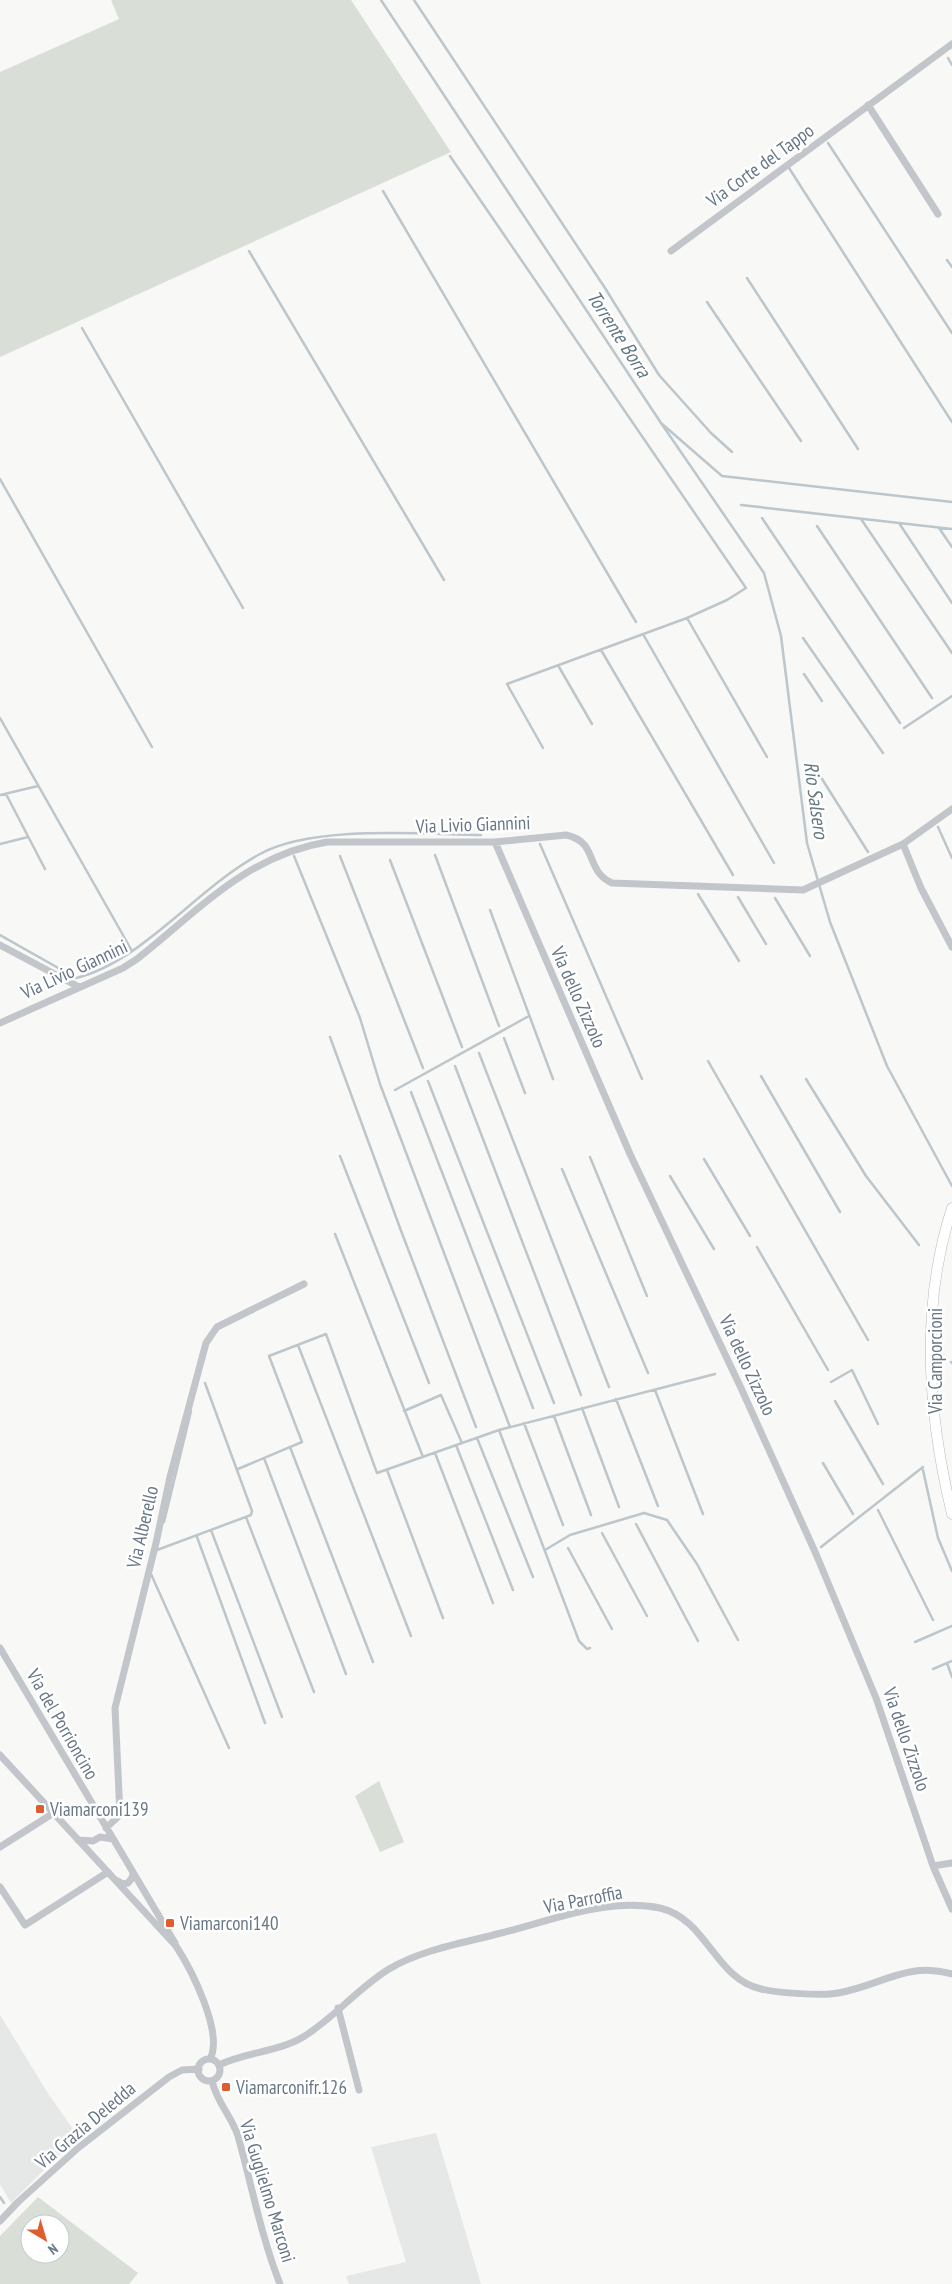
<svg xmlns="http://www.w3.org/2000/svg" width="952" height="2284" font-family="'PT Sans Narrow',sans-serif">
  <rect width="100%" height="100%" fill="#f8f8f6"/>
  <path fill="#e6e7e7" d="M 0,2015 L 49,2095 L 78,2136 L 11,2203 L 0,2184 Z
    M 436,2133 L 481,2284 L 349,2284 L 346,2276 L 406,2262 L 371,2147 Z"/>
  <path fill="#d9dfd7" fill-rule="evenodd" d="M 111,0 L 351,0 L 451,152 L 0,357 L 0,72 L 119,19 Z
    M 379,1781 L 404,1842 L 380,1852 L 355,1796 Z
    M 38,2197 L 138,2273 L 129,2284 L 0,2284 L 0,2236 ZM 30,2224 L 60,2224 L 60,2254 L 30,2254 Z"/>
  <g fill="none" stroke-linecap="round" stroke-linejoin="round">
    <path stroke="#bcc6cb" stroke-width="2.5" d="M 381,0 L 661,423 L 722,476 L 952,502
      M 414,0 L 605,288 L 659,375 L 711,433 L 732,452
      M 948,58 L 952,65
      M 828,143 L 952,333
      M 450,156 L 746,588 L 727,600 L 687,618 L 507,684 L 543,748
      M 789,168 L 952,422
      M 383,191 L 636,622
      M 249,251 L 444,580
      M 947,260 L 952,267
      M 747,278 L 858,449
      M 707,302 L 801,441
      M 82,328 L 243,608
      M 661,423 L 764,573 L 781,636 L 807,843 L 830,922 L 887,1066 L 952,1186
      M 0,479 L 152,747
      M 741,505 L 952,529
      M 762,518 L 900,723
      M 861,519 L 952,653
      M 899,523 L 952,603
      M 817,526 L 932,698
      M 939,528 L 952,547
      M 687,618 L 767,757
      M 643,634 L 774,863
      M 803,638 L 883,753
      M 601,650 L 733,875
      M 559,667 L 592,724
      M 804,674 L 822,701
      M 0,718 L 132,951
      M 904,728 L 952,696
      M 812,763 L 868,852
      M 6,794 L 45,869
      M 0,795 L 38,786
      M 938,827 L 952,858
      M 0,844 L 28,837
      M 540,844 L 642,1079
      M 435,855 L 499,1026
      M 294,856 L 360,1018 L 380,1084 L 510,1427
      M 340,856 L 423,1068
      M 390,860 L 462,1047
      M 698,894 L 739,961
      M 738,897 L 766,944
      M 775,898 L 810,956
      M 490,910 L 553,1079
      M 0,935 L 76,978 C 142,962 198,887 260,854 C 313,825 421,834 481,835
      M 330,1037 L 400,1228 L 476,1427
      M 504,1038 L 525,1093
      M 479,1053 L 609,1387
      M 708,1061 L 868,1340
      M 455,1066 L 581,1395
      M 761,1076 L 840,1212
      M 806,1079 L 866,1176 L 919,1245
      M 428,1081 L 554,1403
      M 395,1090 L 529,1016
      M 411,1092 L 533,1408
      M 340,1156 L 429,1383
      M 590,1157 L 647,1296
      M 704,1159 L 750,1236
      M 562,1169 L 648,1373
      M 670,1176 L 714,1249
      M 335,1234 L 423,1457
      M 757,1247 L 828,1370
      M 298,1345 L 411,1636
      M 951,1362 L 952,1363
      M 831,1382 L 852,1370 L 878,1424
      M 655,1390 L 703,1514
      M 616,1399 L 658,1506
      M 835,1401 L 883,1484
      M 582,1408 L 619,1507
      M 404,1411 L 441,1395 L 462,1443
      M 554,1416 L 591,1515
      M 524,1423 L 563,1525
      M 499,1430 L 579,1641 L 587,1649 L 590,1648
      M 477,1438 L 533,1577
      M 456,1445 L 513,1590
      M 290,1447 L 373,1662
      M 435,1453 L 493,1603
      M 264,1458 L 346,1674
      M 823,1463 L 853,1514
      M 238,1469 L 302,1442 L 269,1356 L 326,1334 L 377,1473 L 499,1430 L 715,1374
      M 387,1470 L 443,1618
      M 923,1470 L 938,1538 L 952,1571
      M 878,1510 L 933,1620
      M 246,1517 L 314,1692
      M 164,1522 L 191,1411
      M 636,1524 L 698,1641
      M 211,1530 L 282,1717
      M 602,1533 L 647,1616
      M 197,1537 L 265,1723
      M 821,1547 L 923,1467
      M 568,1548 L 612,1629
      M 157,1550 L 251,1515 L 252,1511 L 205,1383
      M 545,1550 L 570,1535 L 644,1513 L 667,1520 L 697,1564 L 738,1640
      M 151,1574 L 229,1748
      M 915,1642 L 952,1626
      M 947,1663 L 952,1677
      M 933,1669 L 952,1661
      M 0,2197 L 4,2203"/>
    <defs>
      <path id="secondary" d="M 952,1208 C 920,1306 928,1415 952,1514"/>
    </defs>
    <use href="#secondary" stroke="#b6bbc0" stroke-width="11"/>
    <path stroke="#c2c5c9" stroke-width="7" d="M 868,105 L 938,214
      M 671,251 L 952,44
      M 495,842 L 630,1154 L 741,1388 L 816,1554 L 876,1698 L 933,1866 L 952,1909
      M 903,844 L 921,888 L 952,947
      M 0,945 L 79,987
      M 0,1023 L 123,968 L 137,959 C 198,911 247,855 327,842 L 495,842 L 566,835 C 599,842 584,870 612,883 L 803,890 L 903,844 L 952,809
      M 0,1648 L 175,1943
      M 0,1755 L 176,1946 C 191,1969 224,2033 210,2059
      M 106,1828 L 120,1815 L 115,1708 L 156,1543 L 170,1477 L 206,1343 L 217,1327 L 304,1284
      M 78,1840 L 93,1841 L 100,1837 L 113,1839
      M 0,1847 L 52,1814
      M 933,1866 L 952,1863
      M 116,1880 L 123,1884 L 128,1883 L 132,1878 L 133,1873
      M 0,1887 L 25,1925 L 108,1872
      M 338,2008 L 359,2090
      M198 2070a11 11 0 1 1 22 0a11 11 0 1 1-22 0Z
      M 219,2065 C 246,2052 278,2052 303,2037 C 333,2019 358,1988 389,1969 C 423,1949 464,1943 501,1933 C 550,1921 608,1897 660,1908 C 707,1919 715,1979 761,1989 C 778,1993 822,1996 838,1993 C 880,1986 907,1961 952,1974
      M 212,2081 C 217,2103 231,2115 238,2136 C 252,2186 261,2236 280,2284
      M 0,2221 L 18,2202 L 78,2148 L 169,2077 L 182,2070 L 199,2069"/>
    <use href="#secondary" stroke="#fff" stroke-width="10"/>
  </g>
  <g fill="#df5e2f" stroke="#fff" stroke-width="2">
    <rect x="35" y="1804" width="10" height="10" rx="2.5"/>
    <rect x="165" y="1918" width="10" height="10" rx="2.5"/>
    <rect x="221" y="2082" width="10" height="10" rx="2.5"/>
  </g>
  <g text-anchor="middle" stroke-width="5" stroke-linejoin="round" paint-order="stroke">
    <g font-size="19" fill="#687786" stroke="#fff">
      <text transform="translate(760 165) rotate(-36)" y="7">Via Corte del Tappo</text>
      <text transform="translate(473 824) rotate(-2)" y="7">Via Livio Giannini</text>
      <text transform="translate(74 969) rotate(-25)" y="7">Via Livio Giannini</text>
      <text transform="translate(579 997) rotate(66)" y="7">Via dello Zizzolo</text>
      <text transform="translate(935 1361) rotate(-90)" y="7">Via Camporcioni</text>
      <text transform="translate(748 1365) rotate(65)" y="7">Via dello Zizzolo</text>
      <text transform="translate(142 1527) rotate(-77)" y="7">Via Alberello</text>
      <text transform="translate(63 1724) rotate(60)" y="7">Via del Porrioncino</text>
      <text transform="translate(907 1739) rotate(71)" y="7">Via dello Zizzolo</text>
      <text transform="translate(583 1899) rotate(-11)" y="7">Via Parroffia</text>
      <text transform="translate(85 2125) rotate(-40)" y="7">Via Grazia Deledda</text>
      <text transform="translate(268 2191) rotate(73)" y="7">Via Guglielmo Marconi</text>
    </g>
    <g font-size="19" fill="#687786" stroke="#fff" text-anchor="start">
      <text x="50" y="1816">Viamarconi139</text>
      <text x="180" y="1930">Viamarconi140</text>
      <text x="236" y="2094">Viamarconifr.126</text>
    </g>
    <g font-size="20" font-style="italic" fill="#637881" stroke="#fff">
      <text transform="translate(619 334) rotate(57)" y="7">Torrente Borra</text>
      <text transform="translate(816 800) rotate(82)" y="7">Rio Salsero</text>
    </g>
  </g>
  <g transform="translate(45 2239) rotate(142)"><circle r="24" fill="#ffffff" stroke="#c3c9cf"/>
  <path d="M0-4L9 19L0 12L-9 19Z" fill="#df5e2f"/>
  <text y="-8" font-size="14" font-weight="bold" text-anchor="middle" fill="#687786">N</text>
  </g>
</svg>
